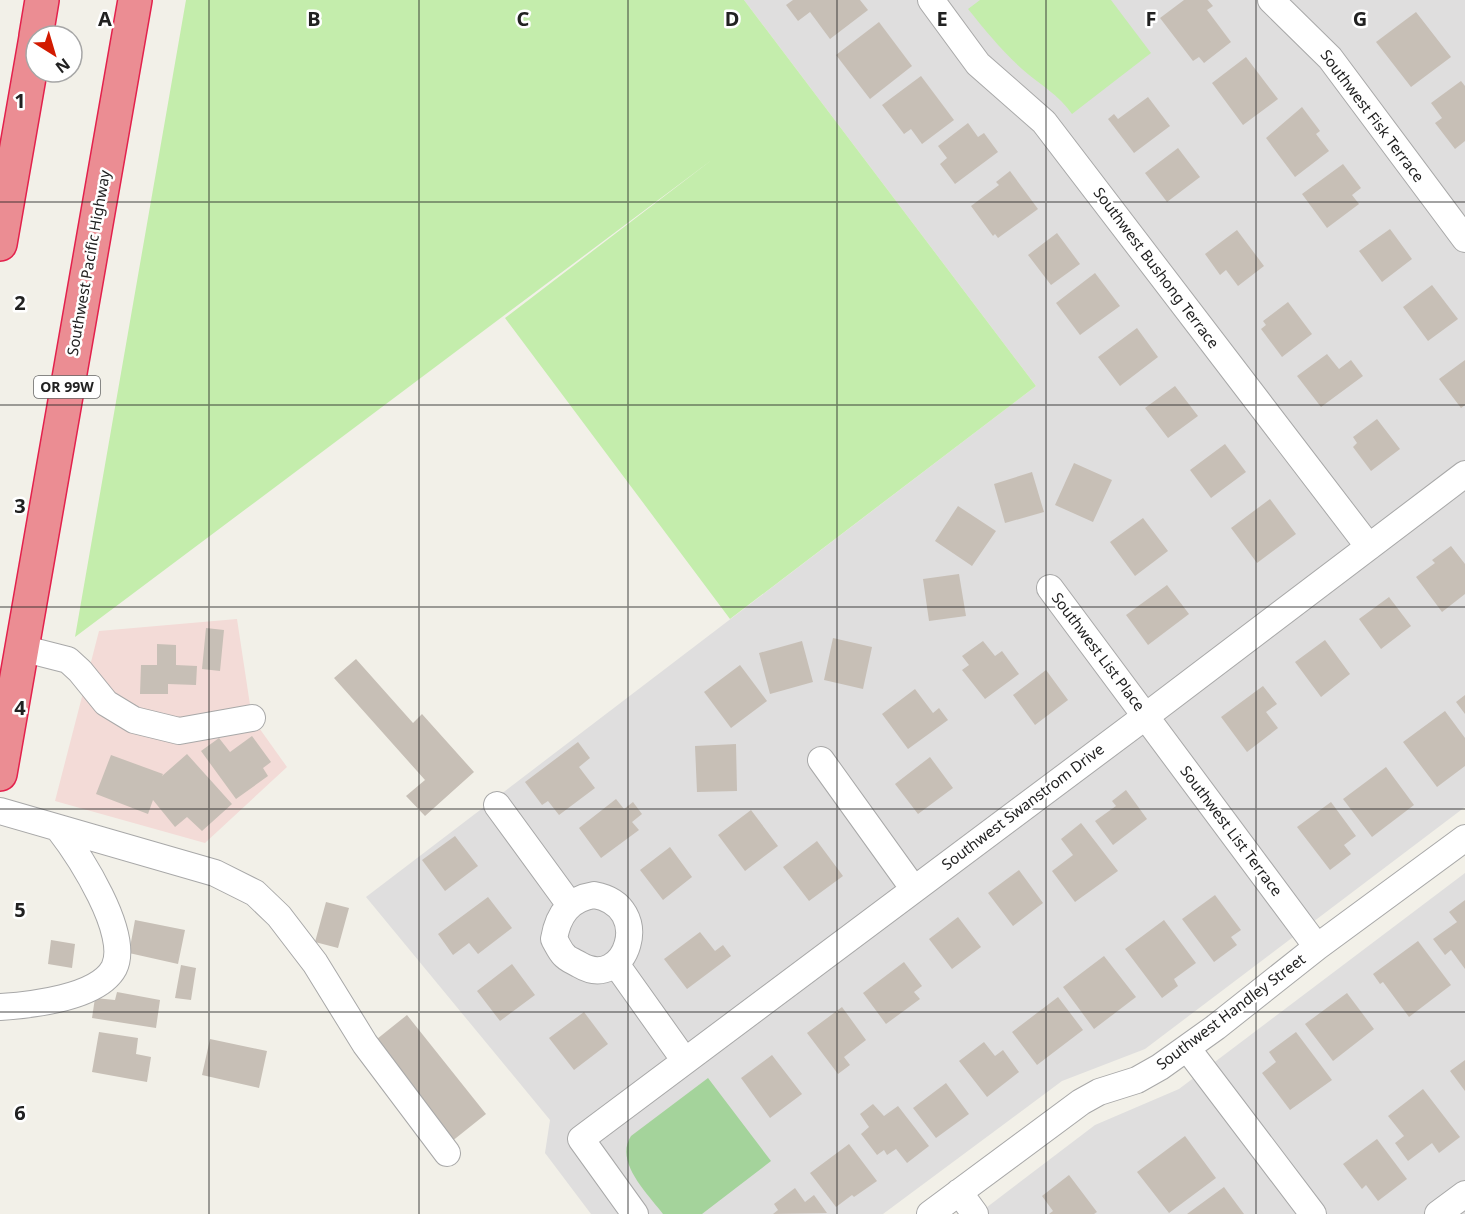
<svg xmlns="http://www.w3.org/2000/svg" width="1465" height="1214" font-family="'Noto Sans',sans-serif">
  <rect width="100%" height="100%" fill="#f2f0e8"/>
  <path fill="#dfdede" d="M 744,0 L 1465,0 L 1465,807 L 1145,1049 L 1062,1081 L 883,1214 L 591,1214 L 545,1153 L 550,1120 L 366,897 L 1036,386 Z
    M 1465,873 L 1465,1214 L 978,1214 L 1095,1125 L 1179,1089 Z"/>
  <path fill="#f3dbd7" d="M 237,619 L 252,718 L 287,767 L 205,843 L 55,801 L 99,631 Z"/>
  <path fill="#c4edac" d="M 186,0 L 744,0 L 1036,386 L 730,619 L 505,318 L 713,159 L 75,637 Z
    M 980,0 L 1111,0 L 1151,53 L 1072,114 C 1059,95 1039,84 1022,69 C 1002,51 985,30 968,9 Z"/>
  <path fill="#a4d39b" d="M 708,1078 L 771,1161 L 702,1214 L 663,1214 C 648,1194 614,1162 631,1136 Z"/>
  <path fill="#c7bfb6" d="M 793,0 L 860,0 L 868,10 L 830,39 L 810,12 L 798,21 L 786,5 Z
    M 1184,0 L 1208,0 L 1213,6 L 1207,10 L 1231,42 L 1204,63 L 1199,57 L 1193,61 L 1160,18 Z
    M 1416,12 L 1451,57 L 1411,87 L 1376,42 Z
    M 879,22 L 912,66 L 870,99 L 836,55 Z
    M 1246,57 L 1278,99 L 1243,125 L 1212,83 Z
    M 921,76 L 954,120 L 922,144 L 911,129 L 904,134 L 882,105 Z
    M 1461,81 L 1465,86 L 1465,141 L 1455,149 L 1435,123 L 1442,118 L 1431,103 Z
    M 1148,97 L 1170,126 L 1134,153 L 1108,119 L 1114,114 L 1118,119 Z
    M 1302,107 L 1320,131 L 1316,134 L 1329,151 L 1295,177 L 1266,138 Z
    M 968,123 L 978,137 L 984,133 L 998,152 L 955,184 L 940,164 L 947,158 L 938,146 Z
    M 1178,148 L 1200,177 L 1167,202 L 1145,173 Z
    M 1343,164 L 1361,188 L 1352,195 L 1359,204 L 1327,228 L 1302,194 Z
    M 1010,171 L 1038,209 L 998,238 L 995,234 L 993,236 L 971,206 L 999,185 L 996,182 Z
    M 1390,229 L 1412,259 L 1382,282 L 1359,251 Z
    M 1237,230 L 1264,266 L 1238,286 L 1226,270 L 1220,275 L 1205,254 Z
    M 1057,233 L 1080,264 L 1051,285 L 1028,255 Z
    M 1095,273 L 1120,306 L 1080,335 L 1056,303 Z
    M 1432,285 L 1458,319 L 1428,341 L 1403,307 Z
    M 1288,302 L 1312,334 L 1282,357 L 1261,329 L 1266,325 L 1263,321 Z
    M 1137,328 L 1158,357 L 1120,386 L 1098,357 Z
    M 1327,354 L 1339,369 L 1351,360 L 1363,376 L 1321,407 L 1297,376 Z
    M 1465,360 L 1465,405 L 1461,408 L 1439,379 Z
    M 1175,386 L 1198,416 L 1168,438 L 1145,408 Z
    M 1377,419 L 1400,449 L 1371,471 L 1353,447 L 1357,443 L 1353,437 Z
    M 1225,444 L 1246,472 L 1211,498 L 1190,470 Z
    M 1074,463 L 1112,480 L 1093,522 L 1055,505 Z
    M 1032,472 L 1044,512 L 1005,523 L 994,484 Z
    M 1270,499 L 1296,534 L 1257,563 L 1231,528 Z
    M 958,506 L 996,531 L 972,566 L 935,541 Z
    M 1143,518 L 1168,551 L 1135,576 L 1110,542 Z
    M 1451,546 L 1465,564 L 1465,594 L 1442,612 L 1416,577 L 1435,563 L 1432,560 Z
    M 959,574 L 966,616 L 929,621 L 923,579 Z
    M 1167,585 L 1189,614 L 1148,645 L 1126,615 Z
    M 1389,597 L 1411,626 L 1381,649 L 1359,619 Z
    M 206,628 L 224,630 L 220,671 L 202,669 Z
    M 833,638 L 872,647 L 863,689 L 824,680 Z
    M 1325,640 L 1350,674 L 1321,697 L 1295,662 Z
    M 802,641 L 813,682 L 770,694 L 759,653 Z
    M 983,641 L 995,656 L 1002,651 L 1019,674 L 985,699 L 962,670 L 969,665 L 962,656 Z
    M 157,644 L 176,645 L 176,665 L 197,666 L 196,685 L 168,684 L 168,694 L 140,694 L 141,665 L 157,665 Z
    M 356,659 L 413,723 L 422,714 L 474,772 L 425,816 L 406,796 L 425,780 L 334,678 Z
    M 740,665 L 767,701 L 731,728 L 704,692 Z
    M 1046,670 L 1068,700 L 1035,725 L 1013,695 Z
    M 1263,686 L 1277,704 L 1266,712 L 1278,728 L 1247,752 L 1221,717 Z
    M 915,689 L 933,713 L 939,708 L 948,720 L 908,749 L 882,714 Z
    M 1465,695 L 1465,714 L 1456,702 Z
    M 1445,711 L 1465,738 L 1465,766 L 1437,787 L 1403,742 Z
    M 252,736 L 271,762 L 263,768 L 268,776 L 236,799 L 201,751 L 219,738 L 230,752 Z
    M 578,742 L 590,758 L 579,767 L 595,788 L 559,815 L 548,801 L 542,805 L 525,782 Z
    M 736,744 L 737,791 L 697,792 L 695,746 Z
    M 187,754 L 232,804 L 202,831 L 187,817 L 175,827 L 153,800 L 148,814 L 96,794 L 111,755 L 163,774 L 162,776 Z
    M 930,757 L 953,788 L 918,814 L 895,784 Z
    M 1386,767 L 1414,805 L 1372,837 L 1343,799 Z
    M 1126,790 L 1147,819 L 1113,845 L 1095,821 L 1116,806 L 1112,801 Z
    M 616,799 L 624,809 L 633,802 L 642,814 L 632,822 L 639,830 L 601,858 L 579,828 Z
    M 1331,802 L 1356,836 L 1344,845 L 1351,854 L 1330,870 L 1297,827 Z
    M 751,810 L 778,846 L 745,871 L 718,835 Z
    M 1081,823 L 1118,871 L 1075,902 L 1052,871 L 1073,855 L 1061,839 Z
    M 455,836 L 478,866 L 445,891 L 422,860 Z
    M 817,841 L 843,876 L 809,901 L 783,867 Z
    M 670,847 L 692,877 L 663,900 L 640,870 Z
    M 1019,870 L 1043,903 L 1013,926 L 988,893 Z
    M 1215,895 L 1241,930 L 1231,937 L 1237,945 L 1214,962 L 1182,919 Z
    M 488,897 L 512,928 L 478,954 L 469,943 L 453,955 L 438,934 Z
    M 1465,900 L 1465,969 L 1451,950 L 1445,955 L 1433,939 L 1457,922 L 1449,912 Z
    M 326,902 L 349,908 L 338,948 L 315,942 Z
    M 958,917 L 981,947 L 952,969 L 929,939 Z
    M 135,920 L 185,930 L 178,964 L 129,953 Z
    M 1164,920 L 1196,963 L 1174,979 L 1178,986 L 1162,998 L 1125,949 Z
    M 700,932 L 715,951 L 723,945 L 731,956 L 687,989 L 664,959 Z
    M 51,940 L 75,944 L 72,968 L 48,964 Z
    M 1418,941 L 1451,985 L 1409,1017 L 1383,982 L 1380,984 L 1373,974 Z
    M 1104,956 L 1136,997 L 1094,1029 L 1063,987 Z
    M 904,962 L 922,986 L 914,992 L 920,999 L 886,1024 L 863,993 Z
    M 512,964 L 535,995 L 500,1021 L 477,991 Z
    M 181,965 L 196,968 L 191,1000 L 175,998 Z
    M 117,992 L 160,1000 L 156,1028 L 92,1018 L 95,998 L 115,1000 Z
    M 1347,993 L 1374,1029 L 1333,1061 L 1305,1024 Z
    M 1058,997 L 1083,1030 L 1037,1065 L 1012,1032 Z
    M 842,1007 L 866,1040 L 844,1057 L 850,1065 L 838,1074 L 807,1033 Z
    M 584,1012 L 608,1044 L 574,1070 L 549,1038 Z
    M 407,1015 L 486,1114 L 451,1142 L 372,1043 Z
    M 99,1032 L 138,1038 L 136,1054 L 151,1057 L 147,1082 L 92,1072 Z
    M 1296,1032 L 1332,1080 L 1290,1110 L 1262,1073 L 1276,1062 L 1269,1052 Z
    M 210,1039 L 267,1051 L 259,1088 L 202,1075 Z
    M 984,1042 L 995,1056 L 1003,1050 L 1019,1072 L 987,1097 L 959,1061 Z
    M 772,1055 L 802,1094 L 770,1118 L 741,1078 Z
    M 1465,1060 L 1465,1091 L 1450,1071 Z
    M 946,1083 L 969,1114 L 936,1138 L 913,1108 Z
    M 1423,1089 L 1460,1137 L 1439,1153 L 1432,1143 L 1408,1161 L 1395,1143 L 1404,1136 L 1388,1116 Z
    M 873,1104 L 884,1116 L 898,1106 L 929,1146 L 907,1163 L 896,1149 L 887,1155 L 884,1150 L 877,1155 L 861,1134 L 869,1127 L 860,1114 Z
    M 1185,1136 L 1216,1178 L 1169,1213 L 1137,1172 Z
    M 1377,1139 L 1407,1179 L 1378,1201 L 1366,1185 L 1362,1189 L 1343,1164 Z
    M 849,1144 L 877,1181 L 854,1197 L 852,1195 L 836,1207 L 810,1173 Z
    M 1069,1175 L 1097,1212 L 1094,1214 L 1049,1214 L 1053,1211 L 1042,1196 Z
    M 1224,1187 L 1244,1214 L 1187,1214 Z
    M 795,1188 L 805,1202 L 814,1195 L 827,1213 L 773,1214 L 778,1210 L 774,1204 Z"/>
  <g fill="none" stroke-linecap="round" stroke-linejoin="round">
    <defs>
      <path id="minor" d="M 931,0 L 978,64 L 1044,122 L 1369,547
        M 1271,0 L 1330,58 L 1465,239
        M 1050,588 L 1317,947
        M 21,648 L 68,660 L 80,671 L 106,703 L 134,720 L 179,731 L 252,718
        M 821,760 L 913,888
        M 497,805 L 570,905
        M 0,811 L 215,873 L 255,893 L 279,916 L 315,963 L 365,1044 L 447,1153
        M 594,895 C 656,906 626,992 580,965 C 575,962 567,959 564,955 C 560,951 557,944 554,939 C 558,915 569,899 594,895 Z
        M 616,964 L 685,1061
        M 0,1007 C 30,1005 98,998 114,968 C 131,934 79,855 58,828
        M 1187,1048 L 1313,1214
        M 959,1192 L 975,1214
        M 635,1214 L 581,1139 L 1146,716 L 1465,474
        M 930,1214 L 1081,1102 L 1099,1092 L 1137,1080 L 1160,1067 L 1216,1027 L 1317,947 L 1465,838
        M 1438,1214 L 1465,1194"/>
      <path id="highway" d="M 36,36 L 42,0
        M 0,244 L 36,37
        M 0,774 L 135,0"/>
    </defs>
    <use href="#minor" stroke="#a8a8a8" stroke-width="28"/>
    <use href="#highway" stroke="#e3214c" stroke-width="36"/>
    <use href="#minor" stroke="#fff" stroke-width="26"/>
    <use href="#highway" stroke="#eb8d93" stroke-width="33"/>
  </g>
  <path fill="none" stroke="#212121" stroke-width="1.5" stroke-opacity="0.55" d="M 209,0 L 209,1214M 419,0 L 419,1214M 628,0 L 628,1214M 837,0 L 837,1214M 1046,0 L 1046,1214M 1256,0 L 1256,1214M 0,202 L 1465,202M 0,405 L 1465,405M 0,607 L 1465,607M 0,809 L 1465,809M 0,1012 L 1465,1012"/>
  <g text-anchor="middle" stroke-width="5" stroke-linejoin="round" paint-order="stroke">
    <rect fill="#fff" stroke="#646464" stroke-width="1.5" x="34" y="376" width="66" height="22" rx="4.5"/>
    <g font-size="14" font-weight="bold" fill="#212121">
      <text x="67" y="392">OR 99W</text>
    </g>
    <g font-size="15" fill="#212121" stroke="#fff">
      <text transform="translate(1372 116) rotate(53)" y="5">Southwest Fisk Terrace</text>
      <text transform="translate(89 263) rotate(-80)" y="5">Southwest Pacific Highway</text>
      <text transform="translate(1156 268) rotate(53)" y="5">Southwest Bushong Terrace</text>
      <text transform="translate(1098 652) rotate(53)" y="5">Southwest List Place</text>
      <text transform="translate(1023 807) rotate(-37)" y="5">Southwest Swanstrom Drive</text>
      <text transform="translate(1231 831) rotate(53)" y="5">Southwest List Terrace</text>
      <text transform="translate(1231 1012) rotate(-37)" y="5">Southwest Handley Street</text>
    </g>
  </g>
  <g font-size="20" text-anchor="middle" font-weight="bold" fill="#212121" stroke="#fff" stroke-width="5" stroke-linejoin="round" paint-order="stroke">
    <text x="105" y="26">A</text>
    <text x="314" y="26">B</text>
    <text x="523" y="26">C</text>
    <text x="732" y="26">D</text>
    <text x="942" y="26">E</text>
    <text x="1151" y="26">F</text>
    <text x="1360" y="26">G</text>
    <text x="20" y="108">1</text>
    <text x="20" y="310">2</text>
    <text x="20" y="513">3</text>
    <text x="20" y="715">4</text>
    <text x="20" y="917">5</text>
    <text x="20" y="1120">6</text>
  </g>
  <g transform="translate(54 54) rotate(143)"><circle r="28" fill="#ffffff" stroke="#a6a6a6" stroke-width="1.5"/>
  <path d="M0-4.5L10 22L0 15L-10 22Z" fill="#d21a00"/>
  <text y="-9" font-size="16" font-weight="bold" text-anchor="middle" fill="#212121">N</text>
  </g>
</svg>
